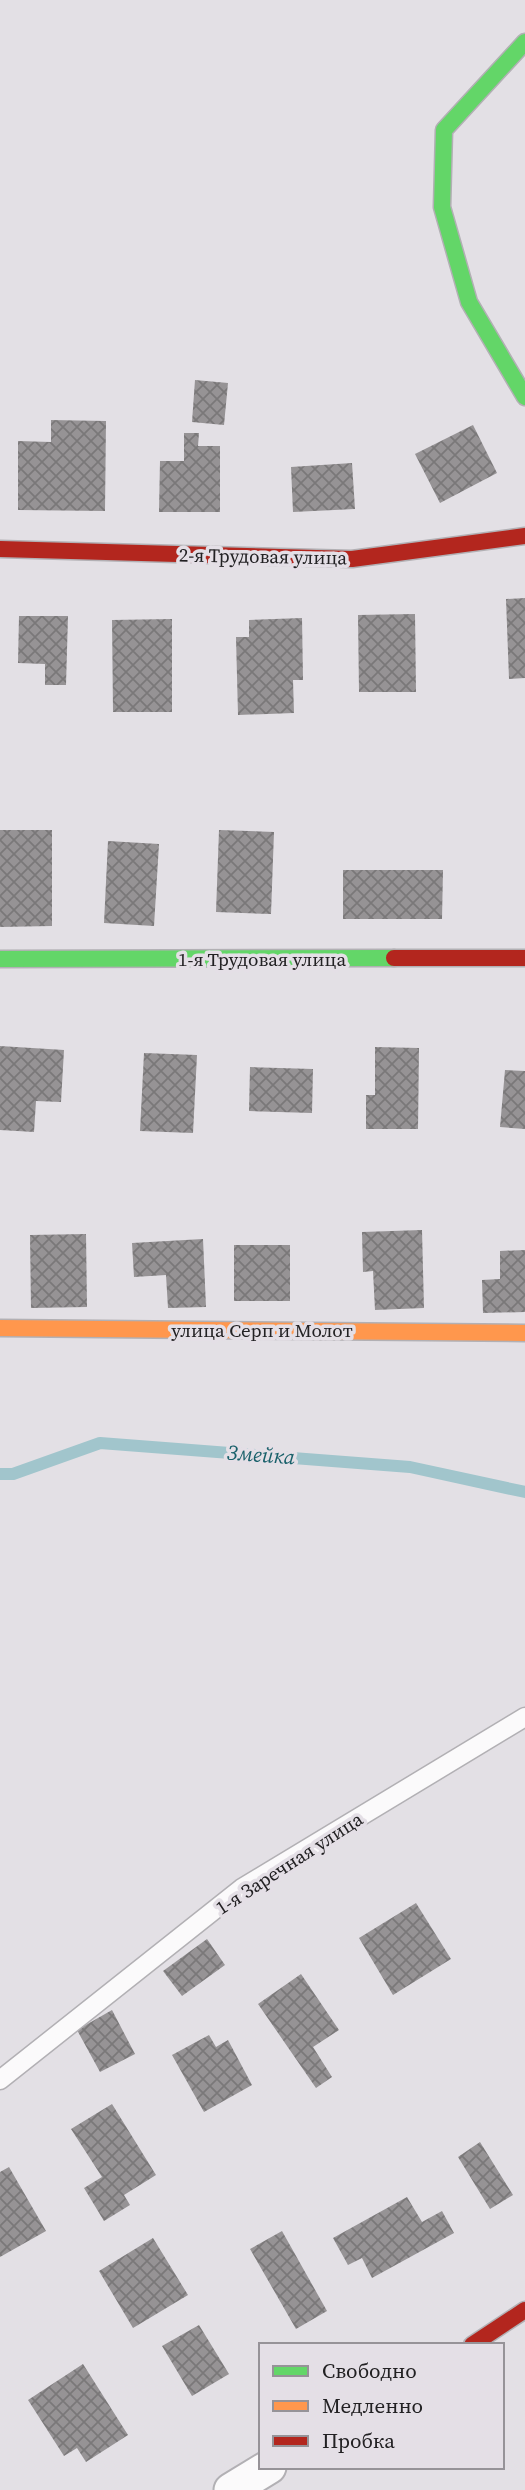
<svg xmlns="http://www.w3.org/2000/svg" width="525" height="2490" font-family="'Source Serif 4',serif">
  <defs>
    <pattern id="building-cross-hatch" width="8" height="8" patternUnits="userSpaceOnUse" patternTransform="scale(1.75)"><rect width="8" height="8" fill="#969395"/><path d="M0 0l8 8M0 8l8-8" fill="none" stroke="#7a7879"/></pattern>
  </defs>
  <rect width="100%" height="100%" fill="#e3e0e5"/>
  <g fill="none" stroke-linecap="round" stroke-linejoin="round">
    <path stroke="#a1c5cc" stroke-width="12" d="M 0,1474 L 13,1474 L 100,1443 L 410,1467 L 525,1492"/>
  </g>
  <path fill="url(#building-cross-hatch)" d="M 195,380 L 228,383 L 224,425 L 192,422 Z
    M 51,420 L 106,421 L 105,511 L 18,510 L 18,441 L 51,442 Z
    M 473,425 L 497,473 L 440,503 L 415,454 Z
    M 184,433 L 199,433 L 198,446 L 220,446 L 220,512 L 159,512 L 160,461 L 184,461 Z
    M 352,463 L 355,509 L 293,512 L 291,467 Z
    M 525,598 L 525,678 L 509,679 L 506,599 Z
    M 415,614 L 416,692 L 359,692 L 358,615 Z
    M 19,616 L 68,616 L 66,685 L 45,685 L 45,664 L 18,663 Z
    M 302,618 L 303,680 L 293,680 L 294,713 L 238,715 L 236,637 L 249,637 L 249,620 Z
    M 172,619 L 172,712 L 113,712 L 112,620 Z
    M 0,830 L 52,830 L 52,926 L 0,927 Z
    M 219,830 L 274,832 L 271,914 L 216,912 Z
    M 108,841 L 159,844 L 154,926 L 104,923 Z
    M 343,870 L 443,870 L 442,919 L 343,919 Z
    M 0,1046 L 64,1050 L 61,1102 L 36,1101 L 34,1132 L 0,1130 Z
    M 375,1047 L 419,1048 L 418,1129 L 366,1129 L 366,1095 L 375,1095 Z
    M 144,1053 L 197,1055 L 193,1133 L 140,1131 Z
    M 250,1067 L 313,1069 L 312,1113 L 249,1111 Z
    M 505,1070 L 525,1071 L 525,1129 L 500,1127 Z
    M 422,1230 L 424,1308 L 375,1310 L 373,1271 L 363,1272 L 362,1232 Z
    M 86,1234 L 87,1307 L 31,1308 L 30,1235 Z
    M 203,1239 L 206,1307 L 168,1308 L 166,1275 L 134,1277 L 132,1243 Z
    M 234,1245 L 290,1245 L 290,1301 L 234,1301 Z
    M 525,1250 L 525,1312 L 483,1313 L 482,1280 L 500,1279 L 500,1251 Z
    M 416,1903 L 451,1959 L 393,1995 L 359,1938 Z
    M 207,1939 L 225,1965 L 182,1996 L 163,1971 Z
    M 301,1974 L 339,2030 L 313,2047 L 332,2077 L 316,2088 L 258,2004 Z
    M 112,2010 L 135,2054 L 100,2072 L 77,2030 Z
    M 209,2035 L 216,2047 L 228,2040 L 252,2085 L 204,2112 L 172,2055 Z
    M 112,2104 L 156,2175 L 124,2195 L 130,2205 L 104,2221 L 84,2188 L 102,2177 L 71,2129 Z
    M 480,2142 L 513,2195 L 490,2209 L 458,2157 Z
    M 9,2167 L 46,2231 L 0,2257 L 0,2172 Z
    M 407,2197 L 422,2222 L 442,2211 L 454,2233 L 372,2278 L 362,2258 L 348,2265 L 333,2238 Z
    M 282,2231 L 327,2311 L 296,2329 L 250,2249 Z
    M 153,2238 L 188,2295 L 133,2328 L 99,2271 Z
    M 199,2325 L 229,2374 L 192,2396 L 162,2346 Z
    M 83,2364 L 128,2435 L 86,2462 L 77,2448 L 64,2456 L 28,2400 Z"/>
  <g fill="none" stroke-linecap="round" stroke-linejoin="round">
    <defs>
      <path id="lane" d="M 0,2080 L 242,1888 L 525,1717"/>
      <path id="street" d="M 231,2490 L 269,2467"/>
      <path id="fast" d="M 525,42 L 444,130 L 442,207 L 469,302 L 525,397
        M 0,959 L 394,958"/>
      <path id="slow" d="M 0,1328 L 525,1333"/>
      <path id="jam" d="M 0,549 L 352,559 L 525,536
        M 394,958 L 525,958
        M 472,2345 L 525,2310"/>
    </defs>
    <use href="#lane" stroke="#b2b0b4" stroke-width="21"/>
    <use href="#street" stroke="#b2b0b4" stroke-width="37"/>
    <use href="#fast" stroke="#b2b0b4" stroke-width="19"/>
    <use href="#slow" stroke="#b2b0b4" stroke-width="19"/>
    <use href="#jam" stroke="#b2b0b4" stroke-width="19"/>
    <use href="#lane" stroke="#fbfafb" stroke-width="18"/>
    <use href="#street" stroke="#fbfafb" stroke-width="33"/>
    <use href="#fast" stroke="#63d668" stroke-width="16"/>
    <use href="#slow" stroke="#ff974d" stroke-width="16"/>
    <use href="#jam" stroke="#b3261e" stroke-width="16"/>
  </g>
  <g text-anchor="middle" stroke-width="7" stroke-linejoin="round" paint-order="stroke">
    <g font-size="19" fill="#222123" stroke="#e4dfe6">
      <text transform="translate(263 556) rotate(1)" y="7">2-я Трудовая улица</text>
      <text x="262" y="966">1-я Трудовая улица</text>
      <text x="262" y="1337">улица Серп и Молот</text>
      <text transform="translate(289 1863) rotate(-33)" y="7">1-я Заречная улица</text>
    </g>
    <g font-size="21" font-style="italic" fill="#19606a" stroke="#e4dfe6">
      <text transform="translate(261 1455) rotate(4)" y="7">Змейка</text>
    </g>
  </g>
  <rect x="259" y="2343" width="245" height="126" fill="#e4dfe6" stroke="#969398" stroke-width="2"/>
  <rect x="273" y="2366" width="35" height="10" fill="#63d668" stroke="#969398" stroke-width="2"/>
  <text x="322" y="2378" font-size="21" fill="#222123">Свободно</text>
  <rect x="273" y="2401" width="35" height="10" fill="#ff974d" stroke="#969398" stroke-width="2"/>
  <text x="322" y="2413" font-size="21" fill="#222123">Медленно</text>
  <rect x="273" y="2436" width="35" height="10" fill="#b3261e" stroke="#969398" stroke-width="2"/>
  <text x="322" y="2448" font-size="21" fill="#222123">Пробка</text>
</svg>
